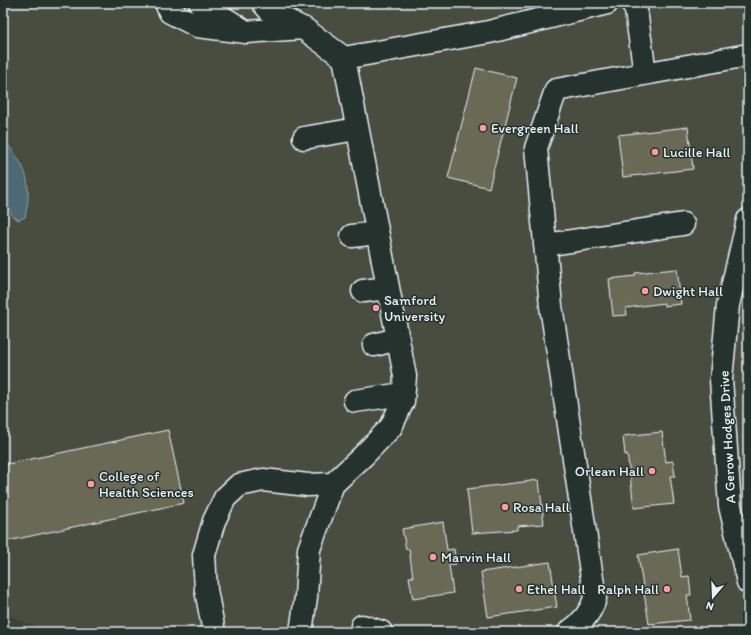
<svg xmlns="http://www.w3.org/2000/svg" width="751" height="635" font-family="Itim,sans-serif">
  <rect width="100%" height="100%" fill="#3b4339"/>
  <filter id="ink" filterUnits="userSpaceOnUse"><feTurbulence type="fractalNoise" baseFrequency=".025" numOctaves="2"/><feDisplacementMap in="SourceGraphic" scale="8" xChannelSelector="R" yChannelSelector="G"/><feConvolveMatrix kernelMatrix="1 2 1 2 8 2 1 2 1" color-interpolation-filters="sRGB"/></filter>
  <g filter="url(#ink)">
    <path fill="#494e41" d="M 3,3 L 748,3 L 748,632 L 49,632 L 3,613 Z"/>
    <path fill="#4d6973" stroke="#8b9fa8" d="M 3,139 C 26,166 33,181 25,217 L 19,220 L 12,216 L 3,196 Z"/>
    <path fill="#6b6955" stroke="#e8f1f8" d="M 476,68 L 517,78 L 489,188 L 448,178 Z
      M 688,127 L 693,169 L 623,177 L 618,135 Z
      M 677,269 L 681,304 L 664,306 L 664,303 L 626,308 L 627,315 L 613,316 L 609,279 L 635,276 L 635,273 Z
      M 168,430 L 184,503 L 3,542 L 3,465 Z
      M 662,432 L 666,462 L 673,461 L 675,476 L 670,476 L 674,504 L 634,508 L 630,474 L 627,454 L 625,455 L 623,436 Z
      M 539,480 L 544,524 L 517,526 L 517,530 L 472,533 L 467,489 Z
      M 443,522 L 447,550 L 454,549 L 456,564 L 449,565 L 453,593 L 413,599 L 409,577 L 413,577 L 409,549 L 406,549 L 402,529 Z
      M 678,549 L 682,577 L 689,576 L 691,595 L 687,595 L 690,620 L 649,624 L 638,555 Z
      M 550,562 L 557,607 L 488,617 L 481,572 Z"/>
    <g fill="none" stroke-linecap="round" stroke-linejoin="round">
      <defs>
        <path id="minor" d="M 166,3 L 170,12 L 197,26 L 246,32 L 303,28 L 344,58 L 405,376 L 403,401 L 391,427 L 363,456 L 333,484 L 309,549 L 306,597 L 301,632
          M 200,3 L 240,28
          M 263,3 L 271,12 L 302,28
          M 632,3 L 635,4 L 645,73
          M 344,58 L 489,32 L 607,3
          M 304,138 L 357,129
          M 748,220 L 728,305 L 721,379 L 730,506 L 748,582
          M 352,236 L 377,233
          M 545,245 L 683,224
          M 363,291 L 388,288
          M 374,345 L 398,339
          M 355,401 L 403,394
          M 214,632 L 206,590 L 204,555 L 214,521 L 225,498 L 239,485 L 263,480 L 308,485 L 333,484
          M 361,632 L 362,626 L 381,632
          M 569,632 C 582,623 591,613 595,598 L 551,306 L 536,148 L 556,90 L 748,55"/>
      </defs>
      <use href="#minor" stroke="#e8f1f8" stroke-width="25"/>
      <use href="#minor" stroke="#26332d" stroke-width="22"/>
    </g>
  </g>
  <g fill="#ff9aa2" stroke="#26332d" stroke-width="1.5">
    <circle cx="483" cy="128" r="4"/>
    <circle cx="655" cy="152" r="4"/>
    <circle cx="645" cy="291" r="4"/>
    <circle cx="376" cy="308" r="4"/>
    <circle cx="652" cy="471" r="4"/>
    <circle cx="91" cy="484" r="4"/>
    <circle cx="505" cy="507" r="4"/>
    <circle cx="433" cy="557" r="4"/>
    <circle cx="519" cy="589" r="4"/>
    <circle cx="667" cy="589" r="4"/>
  </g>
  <g text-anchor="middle" stroke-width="3" stroke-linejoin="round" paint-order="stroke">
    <g font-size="14" fill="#e8f1f8" stroke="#26332d" text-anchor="start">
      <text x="491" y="133">Evergreen Hall</text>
      <text x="663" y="157">Lucille Hall</text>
      <text x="653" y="296">Dwight Hall</text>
      <text x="384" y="305">Samford<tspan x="384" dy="16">University</tspan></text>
      <text x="644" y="476" text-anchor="end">Orlean Hall</text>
      <text x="99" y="481">College of<tspan x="99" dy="16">Health Sciences</tspan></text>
      <text x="513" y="512">Rosa Hall</text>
      <text x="441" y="562">Marvin Hall</text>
      <text x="527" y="594">Ethel Hall</text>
      <text x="659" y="594" text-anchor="end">Ralph Hall</text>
    </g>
    <g font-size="14" fill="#e8f1f8" stroke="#26332d">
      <text transform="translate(727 437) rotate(-93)" y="5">A Gerow Hodges Drive</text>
    </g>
  </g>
  <rect width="751" height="635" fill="none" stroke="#26332d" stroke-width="16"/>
  <rect x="8" y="8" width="735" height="619" fill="none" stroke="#e8f1f8" stroke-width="1.5" filter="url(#ink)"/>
  <g transform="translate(713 597) rotate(199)" stroke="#26332d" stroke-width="3" paint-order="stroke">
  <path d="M0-3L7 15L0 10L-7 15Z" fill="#e8f1f8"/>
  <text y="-6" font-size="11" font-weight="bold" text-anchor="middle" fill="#e8f1f8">N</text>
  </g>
</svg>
